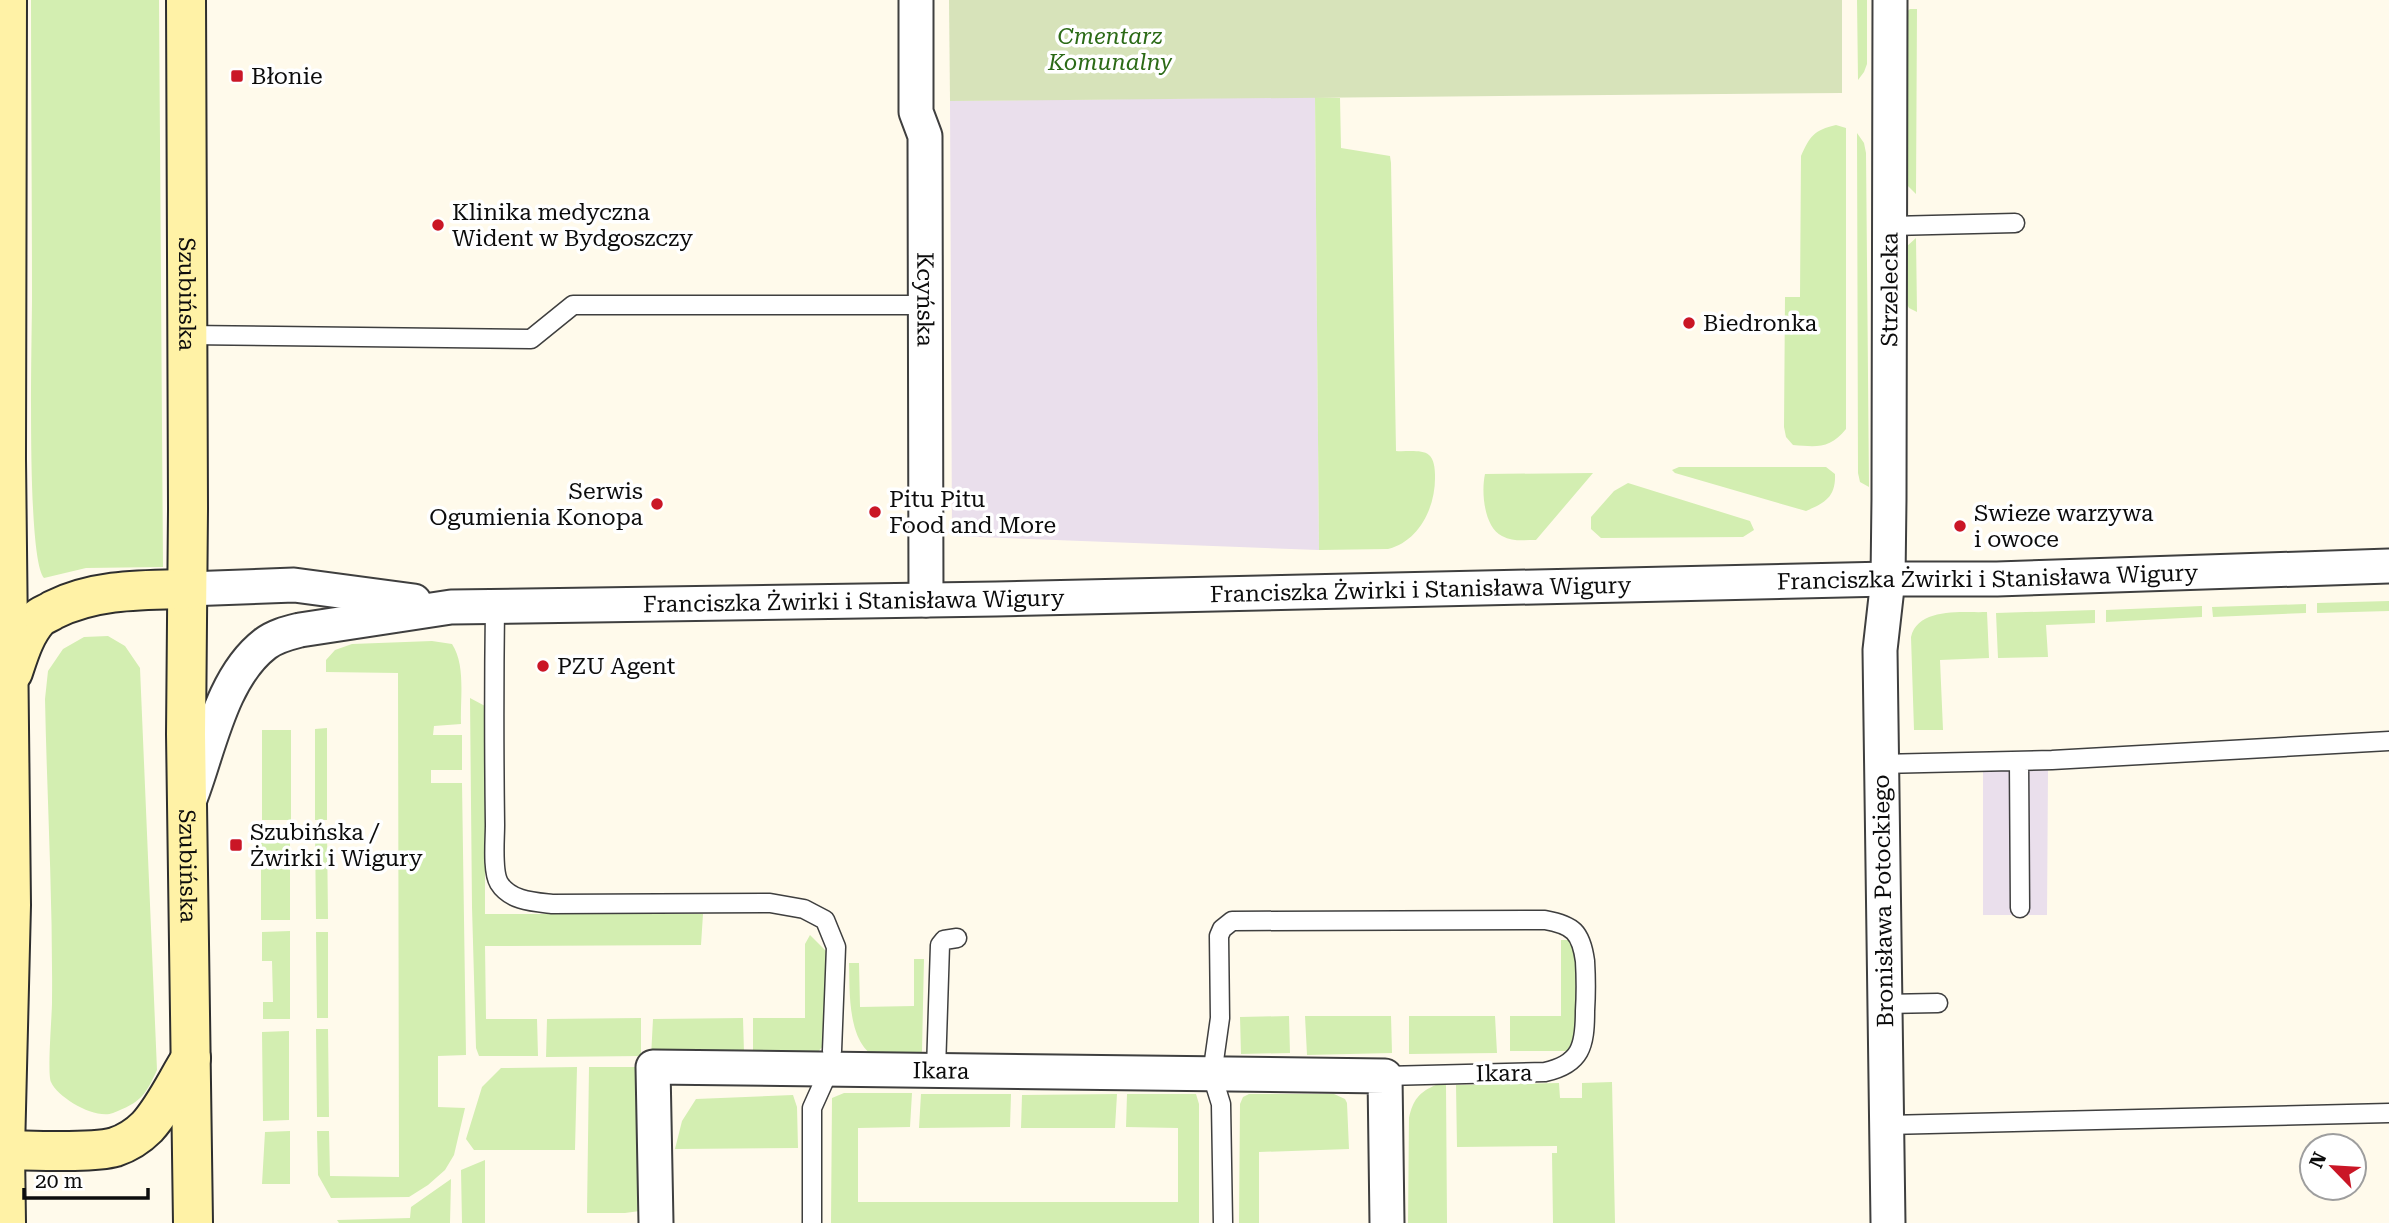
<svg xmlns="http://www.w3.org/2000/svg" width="2389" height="1223" font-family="'Roboto Serif',serif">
  <rect width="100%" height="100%" fill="#fffaeb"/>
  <path fill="#eadfec" d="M 1315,97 L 1319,550 L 952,536 L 950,101 Z
    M 1983,770 L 2048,770 L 2047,915 L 1983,915 Z"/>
  <path fill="#d3eeb1" d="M 31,0 L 159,0 L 163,567 L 86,568 L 44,578 C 26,557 32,340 32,298 C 32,199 31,99 31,0 Z
    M 1857,0 L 1867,0 L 1867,64 L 1864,72 L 1858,80 Z
    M 1910,9 L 1917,9 L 1916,194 L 1906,184 L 1905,13 Z
    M 1315,97 L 1340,98 L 1341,148 L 1390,156 L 1391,163 L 1396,451 C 1405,452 1422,449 1429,455 C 1434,459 1435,469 1435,475 C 1436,506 1420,541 1388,549 L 1319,550 Z
    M 1836,125 L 1846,128 L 1846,429 C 1830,449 1817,447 1793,445 L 1786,437 L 1784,427 L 1785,297 L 1800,297 L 1801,156 C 1810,136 1814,130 1836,125 Z
    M 1857,133 L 1864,143 L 1866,153 L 1869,487 L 1860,482 L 1858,473 Z
    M 1916,238 L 1917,312 L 1909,308 L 1906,302 L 1906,247 Z
    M 1679,467 L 1826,467 L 1835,474 C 1836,497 1825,503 1806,511 L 1675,473 L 1672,470 Z
    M 1593,473 L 1536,540 C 1524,540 1513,542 1502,536 C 1484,527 1481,492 1485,474 Z
    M 1628,483 L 1750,521 L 1754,530 L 1743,537 L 1601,538 L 1591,529 L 1591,517 L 1614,491 Z
    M 2389,601 L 2389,611 L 2317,613 L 2317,603 Z
    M 2306,604 L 2306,613 L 2213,617 L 2212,607 Z
    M 2202,606 L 2202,617 L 2106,622 L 2106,610 Z
    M 2095,610 L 2095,623 L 2046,625 L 2048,657 L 1998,658 L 1996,613 Z
    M 1987,612 L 1989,658 L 1940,660 L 1943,730 L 1914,730 L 1911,637 C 1918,607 1963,613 1987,612 Z
    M 108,636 L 125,646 L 140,668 L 157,1070 C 145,1096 141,1102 113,1113 C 96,1120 58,1098 51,1082 C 47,1073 52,1016 52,1002 C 53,901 47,800 45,699 L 48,671 L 63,649 L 84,637 Z
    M 432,641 L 452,644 C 466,665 460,699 461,724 L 434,726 L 433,735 L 462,735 L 462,770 L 431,770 L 431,783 L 462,783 L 466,1055 L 438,1056 L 438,1107 L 465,1108 L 454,1155 L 445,1170 L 428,1185 L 409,1197 L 331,1198 L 318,1175 L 317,1131 L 329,1131 L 330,1176 L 399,1177 L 398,673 L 326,672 L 326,660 L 335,650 L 352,644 Z
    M 470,698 L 485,706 L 485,914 L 703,914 L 701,945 L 485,946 L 486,1019 L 537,1019 L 538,1056 L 479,1056 L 476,1048 L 472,907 Z
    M 327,728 L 327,820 L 315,820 L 315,729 Z
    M 262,730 L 291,730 L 291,820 L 262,820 Z
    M 261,831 L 290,831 L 290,920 L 261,920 Z
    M 315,831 L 327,831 L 328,919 L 316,919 Z
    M 290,931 L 290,1019 L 263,1019 L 263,1002 L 273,1002 L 272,961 L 262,961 L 262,932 Z
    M 316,932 L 328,932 L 328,1018 L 317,1018 Z
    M 810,935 L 826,951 L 828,959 L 824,1045 L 816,1054 L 753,1054 L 753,1018 L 805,1018 L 805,944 Z
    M 1561,940 L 1574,940 L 1578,950 C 1578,984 1583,1020 1568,1051 L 1510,1051 L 1510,1016 L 1561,1016 Z
    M 914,959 L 924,959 L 922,1051 L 919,1059 C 908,1059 895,1061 885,1060 C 846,1053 850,991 849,963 L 859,963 L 860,1007 L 914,1006 Z
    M 1289,1016 L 1290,1053 L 1241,1054 L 1240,1017 Z
    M 1305,1016 L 1391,1016 L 1392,1053 L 1307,1055 Z
    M 1409,1016 L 1495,1016 L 1497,1053 L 1409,1054 Z
    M 641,1018 L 641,1056 L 546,1057 L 547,1019 Z
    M 743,1018 L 744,1053 L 651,1057 L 653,1019 Z
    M 316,1029 L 328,1029 L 329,1117 L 317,1117 Z
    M 289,1031 L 289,1120 L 263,1121 L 262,1032 Z
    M 577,1067 L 575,1150 L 474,1150 L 466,1139 L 482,1087 L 501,1068 Z
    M 589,1067 L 647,1067 L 647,1210 L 625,1213 L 587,1213 Z
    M 1612,1082 L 1615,1223 L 1553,1223 L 1552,1153 L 1557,1153 L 1557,1146 L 1457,1147 L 1456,1085 L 1559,1083 L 1560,1098 L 1582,1098 L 1582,1083 Z
    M 1436,1085 L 1446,1085 L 1447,1223 L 1408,1223 L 1409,1118 C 1413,1100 1419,1092 1436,1085 Z
    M 844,1093 L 912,1093 L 910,1127 L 858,1128 L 858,1202 L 1178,1202 L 1178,1128 L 1126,1127 L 1127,1094 L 1196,1094 L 1199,1104 L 1199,1223 L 831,1223 L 832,1098 Z
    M 921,1094 L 1011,1094 L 1010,1127 L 919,1128 Z
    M 1117,1094 L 1115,1128 L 1021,1128 L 1022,1095 Z
    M 1249,1094 L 1334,1094 L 1345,1099 L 1347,1103 L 1349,1149 L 1259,1152 L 1259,1223 L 1239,1223 L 1240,1104 L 1243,1097 Z
    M 793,1095 L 797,1107 L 798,1148 L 675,1149 L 682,1121 L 696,1099 Z
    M 290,1131 L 290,1184 L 262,1184 L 265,1132 Z
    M 485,1160 L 485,1223 L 462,1223 L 461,1170 Z
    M 451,1179 L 450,1223 L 339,1223 L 337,1220 L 410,1218 L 411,1207 Z"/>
  <path fill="#d7e3ba" d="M 949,0 L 1842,0 L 1842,93 L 950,101 Z"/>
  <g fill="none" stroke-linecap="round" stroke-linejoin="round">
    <defs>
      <path id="lane" d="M 1891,226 L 2015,223
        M 187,335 L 531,339 L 573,305 L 926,305
        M 495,606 C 494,679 494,752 495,825 C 495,840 492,871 499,883 C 510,901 534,902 552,904 L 770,903 L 804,909 L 825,920 L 836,947 L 832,1051
        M 2019,761 L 2020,908
        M 1880,764 L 2052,760 L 2389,741
        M 1884,1004 L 1938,1003
        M 936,1070 L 940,945 L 944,940 L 957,938
        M 1887,1125 L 2389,1113
        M 812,1223 L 812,1108 L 830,1068
        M 1223,1223 L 1221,1104 L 1212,1075 L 1220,1018 L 1219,936 L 1222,929 L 1232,921 L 1545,920 C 1573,925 1581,932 1585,961 C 1586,978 1586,995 1585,1011 C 1585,1046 1581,1064 1545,1072 L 1385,1076"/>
      <g id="street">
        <path id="s1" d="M 916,0 L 916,112 L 925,136 L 926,600"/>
        <path d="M 187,589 L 294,585 L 414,601"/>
        <path id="s2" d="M 190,799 C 209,750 221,678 265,644 C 275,636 288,633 300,630 L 451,607 L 996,599 L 1888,579 L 1997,579 L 2389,566"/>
        <path id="s3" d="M 656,1223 L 653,1067 L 1385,1076 L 1387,1223"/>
        <path id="s4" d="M 1888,1223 L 1880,650 L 1888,579 L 1889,499 L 1890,0"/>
      </g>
      <g id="secondary">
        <path id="s5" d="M 186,0 L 188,509 L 186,734 L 193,1223"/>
        <path d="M 13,672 C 19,654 25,633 39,618 C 42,615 49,613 53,610 C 95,589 141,590 187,589"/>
        <path d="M 0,1150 C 28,1150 90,1154 115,1147 C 127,1143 138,1136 147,1127 C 165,1107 177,1080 191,1058"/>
        <path d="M 6,1223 L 5,1150 L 11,905 L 6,459 L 7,0"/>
      </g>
    </defs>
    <use href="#lane" stroke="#3f3f3f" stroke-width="21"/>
    <use href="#street" stroke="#3f3f3f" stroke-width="37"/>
    <use href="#secondary" stroke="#2e2e2e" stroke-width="42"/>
    <use href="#lane" stroke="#fff" stroke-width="18"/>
    <use href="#street" stroke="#fff" stroke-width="33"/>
    <use href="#secondary" stroke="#fff2a6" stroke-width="38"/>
  </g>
  <g fill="#ca1626" stroke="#fff" stroke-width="2.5">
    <rect x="230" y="69" width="14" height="14" rx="3.5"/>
    <circle cx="438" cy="225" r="7"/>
    <circle cx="1689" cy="323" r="7"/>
    <circle cx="657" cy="504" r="7"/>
    <circle cx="875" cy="512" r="7"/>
    <circle cx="1960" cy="526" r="7"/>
    <circle cx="543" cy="666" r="7"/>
    <rect x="229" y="838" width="14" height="14" rx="3.5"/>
  </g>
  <g text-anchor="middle" stroke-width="7" stroke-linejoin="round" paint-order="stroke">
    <g font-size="23" font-style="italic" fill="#2b6a16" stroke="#fff">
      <text x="1110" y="44">Cmentarz<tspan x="1110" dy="26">Komunalny</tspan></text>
    </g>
    <g font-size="23" fill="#0c0c0c" stroke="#fff" text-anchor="start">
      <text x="251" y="84">Błonie</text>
      <text x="452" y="220">Klinika medyczna<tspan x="452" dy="26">Wident w Bydgoszczy</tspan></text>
      <text x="1703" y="331">Biedronka</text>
      <text x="643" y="499" text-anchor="end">Serwis<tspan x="643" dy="26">Ogumienia Konopa</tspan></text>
      <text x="889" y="507">Pitu Pitu<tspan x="889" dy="26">Food and More</tspan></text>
      <text x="1974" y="521">Swieze warzywa<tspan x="1974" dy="26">i owoce</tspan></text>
      <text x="557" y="674">PZU Agent</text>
      <text x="250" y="840">Szubińska /<tspan x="250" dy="26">Żwirki i Wigury</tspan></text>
    </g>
    <g font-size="23" fill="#0c0c0c" stroke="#fff">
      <text dy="8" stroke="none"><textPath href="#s4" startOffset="934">Strzelecka</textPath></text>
      <text dy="8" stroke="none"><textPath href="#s5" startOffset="294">Szubińska</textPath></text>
      <text dy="8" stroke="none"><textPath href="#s1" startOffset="301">Kcyńska</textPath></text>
      <text dy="8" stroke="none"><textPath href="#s2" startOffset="1902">Franciszka Żwirki i Stanisława Wigury</textPath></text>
      <text dy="8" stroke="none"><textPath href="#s2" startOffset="1335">Franciszka Żwirki i Stanisława Wigury</textPath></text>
      <text dy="8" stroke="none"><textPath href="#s2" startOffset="768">Franciszka Żwirki i Stanisława Wigury</textPath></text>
      <text dy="8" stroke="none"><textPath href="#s5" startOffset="866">Szubińska</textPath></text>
      <text transform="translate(1883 901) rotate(-91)" y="8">Bronisława Potockiego</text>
      <text dy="8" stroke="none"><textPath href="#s3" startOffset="444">Ikara</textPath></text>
      <text transform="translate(1504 1073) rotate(-1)" y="8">Ikara</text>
    </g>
  </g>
  <g transform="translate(2333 1167) rotate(295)"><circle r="33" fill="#ffffff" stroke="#9e9e9e" stroke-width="2"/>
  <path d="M0-5L12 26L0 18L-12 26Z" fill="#ca1626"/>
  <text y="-10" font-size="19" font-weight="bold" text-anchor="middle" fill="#0c0c0c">N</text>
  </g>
  <path d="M24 1188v10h124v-10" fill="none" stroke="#0c0c0c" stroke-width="3.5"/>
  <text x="35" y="1188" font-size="21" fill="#0c0c0c" stroke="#ffffff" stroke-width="5" paint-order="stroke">20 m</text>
</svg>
